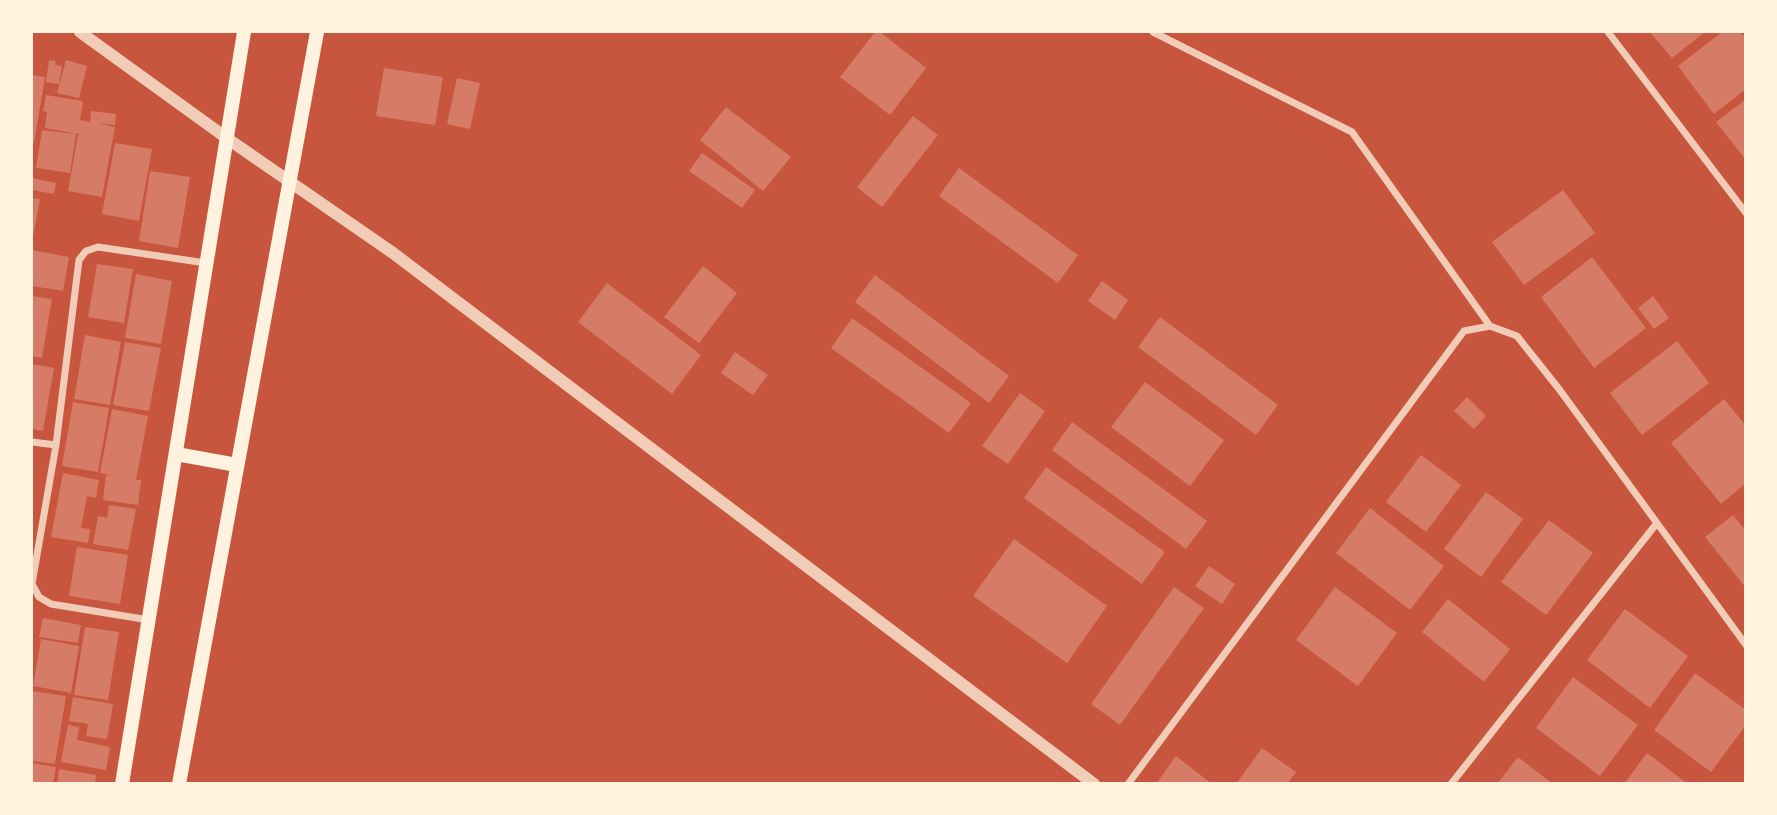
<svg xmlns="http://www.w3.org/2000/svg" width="1777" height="815" font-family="'DM Sans',sans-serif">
  <rect width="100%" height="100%" fill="#c8553d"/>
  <path fill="#d67c66" d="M 875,32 L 880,32 L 926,68 L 890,115 L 840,77 Z
    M 1650,32 L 1705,32 L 1672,58 Z
    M 1722,32 L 1740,32 L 1746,38 L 1746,89 L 1714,114 L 1678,66 Z
    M 49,60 L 56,61 L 55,65 L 62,66 L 59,84 L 46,82 Z
    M 66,60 L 87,66 L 79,98 L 57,93 Z
    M 384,68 L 443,77 L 435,125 L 376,116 Z
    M 32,75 L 45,77 L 34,143 L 32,142 Z
    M 457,78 L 480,83 L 470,129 L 447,124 Z
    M 46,95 L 83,101 L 80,120 L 90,122 L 91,111 L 116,114 L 115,125 L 97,123 L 115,127 L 102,197 L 68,191 L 78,135 L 83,135 L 45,128 L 47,112 L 43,111 Z
    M 1746,99 L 1746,160 L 1716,122 Z
    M 726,107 L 791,157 L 763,191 L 700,140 Z
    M 913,116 L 938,135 L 882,207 L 857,187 Z
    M 42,130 L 76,134 L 70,173 L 36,168 Z
    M 115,143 L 152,149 L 139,221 L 102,214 Z
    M 702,153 L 755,190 L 742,208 L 689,171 Z
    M 959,168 L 1078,255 L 1058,283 L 939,196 Z
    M 150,171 L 190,177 L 178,248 L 139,241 Z
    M 32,178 L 56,183 L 54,194 L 32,190 Z
    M 1563,190 L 1595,233 L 1524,285 L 1492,242 Z
    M 32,198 L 40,199 L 33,237 L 32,237 Z
    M 32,250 L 69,257 L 63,291 L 32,286 Z
    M 1592,257 L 1646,328 L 1594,368 L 1541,297 Z
    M 97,264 L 133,269 L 124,323 L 88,317 Z
    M 703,266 L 737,293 L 699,343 L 664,317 Z
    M 136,274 L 172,281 L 161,344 L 125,338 Z
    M 875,275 L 1009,376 L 989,403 L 855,302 Z
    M 1102,281 L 1128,300 L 1115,320 L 1088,301 Z
    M 607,283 L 701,355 L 672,394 L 578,322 Z
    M 32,296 L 52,299 L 42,358 L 32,356 Z
    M 1653,296 L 1669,318 L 1654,329 L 1638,308 Z
    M 1160,317 L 1278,405 L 1256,435 L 1138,347 Z
    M 852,318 L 971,403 L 949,433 L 831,348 Z
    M 85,335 L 121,342 L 110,405 L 74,399 Z
    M 1677,341 L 1709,383 L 1642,435 L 1610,393 Z
    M 125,342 L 161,348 L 149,411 L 113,405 Z
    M 735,352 L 768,375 L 753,395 L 721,373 Z
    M 32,364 L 54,368 L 43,431 L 32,429 Z
    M 1145,382 L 1224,440 L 1190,486 L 1111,427 Z
    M 1020,393 L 1045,411 L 1008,464 L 982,446 Z
    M 1467,397 L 1486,416 L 1474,429 L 1454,411 Z
    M 1724,399 L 1746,426 L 1746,483 L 1721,504 L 1671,443 Z
    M 73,402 L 109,408 L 98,472 L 62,466 Z
    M 112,409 L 148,416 L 136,480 L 141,480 L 138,505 L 103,500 L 106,475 L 116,476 L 100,473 Z
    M 1072,422 L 1207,521 L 1186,549 L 1052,450 Z
    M 1421,455 L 1461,485 L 1426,532 L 1386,502 Z
    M 1046,467 L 1165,552 L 1142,584 L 1024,498 Z
    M 63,473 L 99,480 L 96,498 L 87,496 L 81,528 L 90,529 L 88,543 L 51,537 Z
    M 1486,492 L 1523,519 L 1481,577 L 1444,549 Z
    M 109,505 L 136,509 L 128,550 L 93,544 L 98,516 L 107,518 Z
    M 1370,508 L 1444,566 L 1410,610 L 1336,553 Z
    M 1733,515 L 1746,531 L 1746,588 L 1705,537 Z
    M 1549,520 L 1593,553 L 1546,615 L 1501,582 Z
    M 1014,539 L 1107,606 L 1067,663 L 973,596 Z
    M 77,547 L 128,555 L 120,604 L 69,596 Z
    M 1209,566 L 1235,584 L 1222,604 L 1195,586 Z
    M 1174,587 L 1204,608 L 1120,725 L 1091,704 Z
    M 1335,587 L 1397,633 L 1358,686 L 1296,640 Z
    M 1448,599 L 1510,649 L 1484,682 L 1422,632 Z
    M 1625,609 L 1688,656 L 1650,708 L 1587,660 Z
    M 43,618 L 81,625 L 78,643 L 39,637 Z
    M 85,627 L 119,632 L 108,700 L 74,695 Z
    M 41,639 L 79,646 L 71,693 L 33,686 Z
    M 1695,673 L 1746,710 L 1746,725 L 1711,772 L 1654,730 Z
    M 1573,677 L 1638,725 L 1600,776 L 1536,728 Z
    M 32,691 L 66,696 L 55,764 L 32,761 Z
    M 73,697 L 113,704 L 107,739 L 86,736 L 88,724 L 69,721 Z
    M 68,725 L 79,727 L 77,740 L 110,747 L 106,770 L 61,762 Z
    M 1262,748 L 1296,772 L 1287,784 L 1236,784 Z
    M 1647,753 L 1688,784 L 1624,784 Z
    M 1176,756 L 1212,784 L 1161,784 L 1158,781 Z
    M 1518,757 L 1553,784 L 1497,784 Z
    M 32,763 L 56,767 L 53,784 L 32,784 Z
    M 59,769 L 96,775 L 95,784 L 57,784 Z"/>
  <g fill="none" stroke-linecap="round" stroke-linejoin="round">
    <path stroke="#f1ccb7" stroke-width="7" d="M 1153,32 L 1352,132 L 1490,326
      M 1608,32 L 1746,213
      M 32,442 L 56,445
      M 149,620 L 51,604 L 39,597 L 32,584 L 56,445 L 79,260 L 86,251 L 98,247 L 206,263
      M 1128,784 L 1464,331 L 1490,326 L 1517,336 L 1559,389 L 1657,523
      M 1451,784 L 1657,523 L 1746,645"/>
    <path stroke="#f1ccb7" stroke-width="12" d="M 80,32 L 228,139 L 393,253 L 1094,784"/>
    <path stroke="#fff3e0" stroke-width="14" d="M 176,454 L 237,465
      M 122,784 L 244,32
      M 179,784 L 317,32"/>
  </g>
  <rect width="1777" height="815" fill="none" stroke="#fff3e0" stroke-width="66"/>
</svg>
